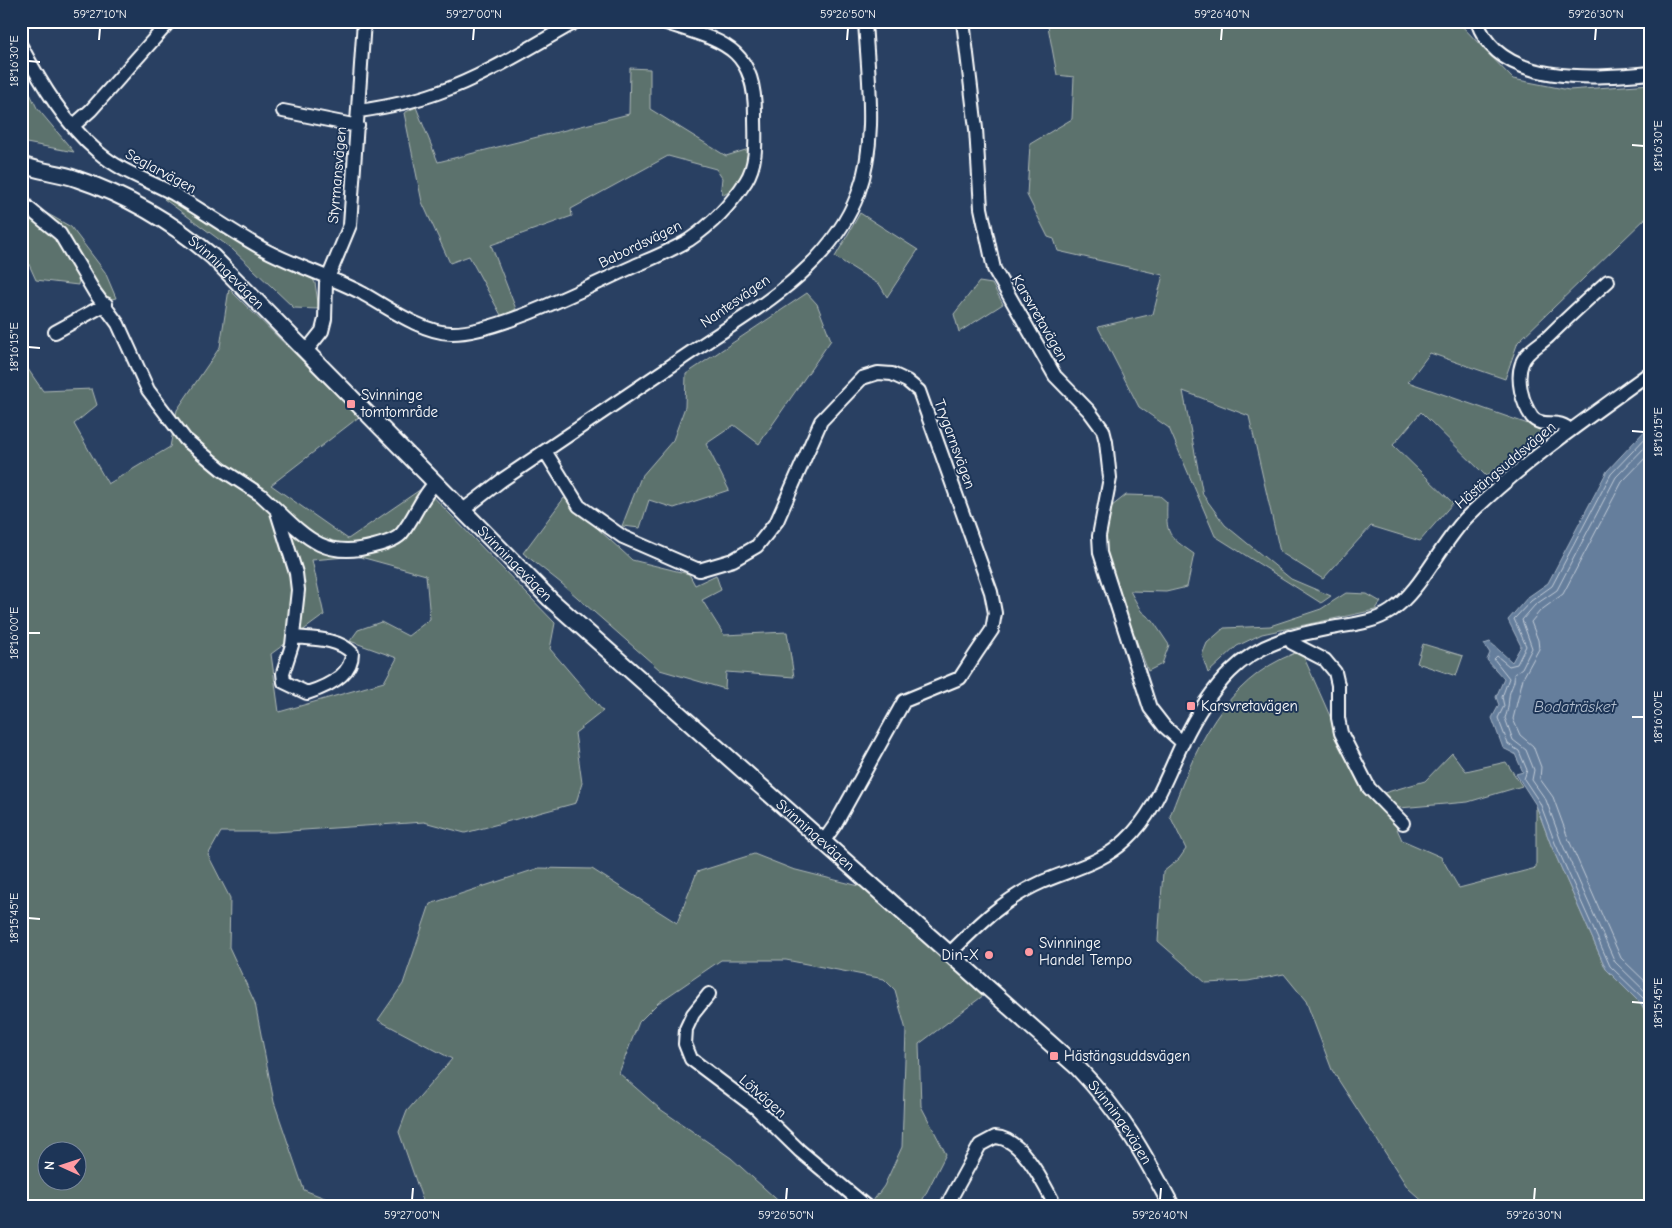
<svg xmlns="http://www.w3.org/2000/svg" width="1672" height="1228" font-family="'Comic Neue',sans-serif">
  <rect width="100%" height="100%" fill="#294062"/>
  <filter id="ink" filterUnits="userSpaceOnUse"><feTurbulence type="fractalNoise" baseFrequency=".02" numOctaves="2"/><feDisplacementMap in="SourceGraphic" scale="10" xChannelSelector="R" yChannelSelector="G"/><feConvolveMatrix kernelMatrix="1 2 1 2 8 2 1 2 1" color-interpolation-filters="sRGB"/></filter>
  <g filter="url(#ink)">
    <path fill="#5c726d" stroke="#aeb8b6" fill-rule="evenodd" d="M 1047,21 L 1460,21 L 1460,24 L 1513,79 L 1569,90 L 1651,84 L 1651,213 L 1518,342 L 1505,379 L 1430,353 L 1408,382 L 1548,431 L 1486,476 L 1421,412 L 1393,445 L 1453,503 L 1420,541 L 1371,526 L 1323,579 L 1280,552 L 1249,416 L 1183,391 L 1203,495 L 1225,525 L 1291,579 L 1331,596 L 1321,603 L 1215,536 L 1169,428 L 1139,407 L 1098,327 L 1153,314 L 1163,275 L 1058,251 L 1054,239 L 1048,237 L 1027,195 L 1030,144 L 1072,119 L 1074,77 L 1057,75 Z
      M 630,68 L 650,69 L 650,109 L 726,156 L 749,149 C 746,167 741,188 723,195 L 721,187 L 722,178 L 716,169 L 668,156 L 571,209 L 572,216 L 491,245 L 516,309 L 502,317 L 469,256 L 450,263 L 422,202 L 404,113 L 416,107 L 438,162 L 629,114 Z
      M 21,75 L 37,108 L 74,152 L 21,142 Z
      M 21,187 L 25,201 L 71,227 L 105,272 L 116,298 L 107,300 L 82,263 L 78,285 L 36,280 L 21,247 Z
      M 168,198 L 311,276 L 315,283 L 319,309 L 294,308 L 232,249 L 164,199 Z
      M 860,213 L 918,250 L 887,297 L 880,285 L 835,257 Z
      M 979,282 L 992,284 L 1003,304 L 959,332 L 954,314 Z
      M 229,289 L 359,417 L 271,485 L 348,539 L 424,487 L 555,623 L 550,649 L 603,711 L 575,733 L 582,783 L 576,803 L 465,833 L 424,822 L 274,832 L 221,832 L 208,855 L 230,898 L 229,947 L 255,1003 L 274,1102 L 304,1190 L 348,1207 L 21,1207 L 21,359 L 43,391 L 92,389 L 97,405 L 74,424 L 108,484 L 170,447 L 177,410 L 220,347 ZM 357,556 L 426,575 L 430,619 L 408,636 L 381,622 L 358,630 L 350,641 L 397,658 L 384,682 L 279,712 L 271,654 L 324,615 L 312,560 ZM 48,1150 L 78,1150 L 78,1180 L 48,1180 Z
      M 807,293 L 817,304 L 831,340 L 759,444 L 734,425 L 706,444 L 729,490 L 674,508 L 649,500 L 640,528 L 622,526 L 641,477 L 673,440 L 685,407 L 686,374 Z
      M 1126,495 L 1160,496 L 1167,502 C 1166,535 1167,535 1194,554 L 1187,587 L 1166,592 L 1130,591 L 1141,611 L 1153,621 L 1169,645 L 1162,664 L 1148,671 L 1106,561 L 1103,535 L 1107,510 Z
      M 564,498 L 632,560 L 689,574 L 695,585 L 716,575 L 721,590 L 702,600 L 724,635 L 787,632 L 794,677 L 726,672 L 725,689 L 660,670 L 561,583 L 523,553 Z
      M 1346,593 L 1367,594 L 1381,602 L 1375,610 L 1262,634 L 1237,646 L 1208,673 L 1202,655 L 1207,643 L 1224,628 L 1270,626 L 1321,609 Z
      M 1423,644 L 1463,656 L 1456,676 L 1417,663 Z
      M 1295,653 L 1302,653 L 1361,786 L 1377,795 L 1425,781 L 1452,753 L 1466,771 L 1506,762 L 1522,786 L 1468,802 L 1388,809 L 1402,840 L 1441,857 L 1459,888 L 1536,868 L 1536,805 L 1551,845 L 1606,969 L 1642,1005 L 1651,1022 L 1651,1207 L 1429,1207 L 1408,1188 L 1332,1070 L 1306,1001 L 1284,974 L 1248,981 L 1206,983 L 1158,941 L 1163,872 L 1179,859 L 1186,849 L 1170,816 C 1195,749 1223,681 1295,653 Z
      M 754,854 L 792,869 L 867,888 L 984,995 L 919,1044 L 921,1106 L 946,1154 L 919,1207 L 870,1205 L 884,1186 L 902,1147 L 906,1030 L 895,990 L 884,979 L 786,960 L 721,960 L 658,1003 L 639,1022 L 619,1073 L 660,1109 L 731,1158 L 785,1207 L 425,1207 L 399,1132 L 407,1111 L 452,1059 L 378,1020 L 403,984 L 430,904 L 539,868 L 592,869 L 677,923 L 697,872 Z"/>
    <path fill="#657e9c" stroke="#a3b2c4" d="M 1651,424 L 1651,1022 L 1642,1005 L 1606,969 L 1551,845 L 1536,805 L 1516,774 L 1523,772 L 1515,754 L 1503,748 L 1492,718 L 1499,705 L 1496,697 L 1504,679 L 1487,660 L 1490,653 L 1484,644 L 1490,642 L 1512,662 L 1521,646 L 1508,620 L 1528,597 L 1548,583 L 1607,471 Z"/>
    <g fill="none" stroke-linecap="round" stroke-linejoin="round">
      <path stroke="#c1cbd7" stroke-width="1" d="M 1651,432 L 1611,474 L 1552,586 L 1531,601 L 1514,619 L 1526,646 L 1517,664 L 1509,666 L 1497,656 L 1494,659 L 1509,678 L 1502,697 L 1504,706 L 1498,718 L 1508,744 L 1519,751 L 1527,770 L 1524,779 L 1540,803 L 1555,843 L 1610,966 L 1646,1001 L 1651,1011
        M 1651,441 L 1616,477 L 1557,590 L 1535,605 L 1522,620 L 1532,648 L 1522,668 L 1514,674 C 1516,684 1509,689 1509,698 C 1508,707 1508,710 1505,718 L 1513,740 L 1526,750 L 1534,770 L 1532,780 L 1546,800 L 1561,841 L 1615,962 L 1651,997
        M 1651,452 L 1622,482 L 1563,594 L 1540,611 L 1531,622 L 1538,640 L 1539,649 L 1523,678 L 1513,719 L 1520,735 L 1533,746 L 1541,767 L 1540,779 L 1553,797 L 1568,838 L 1621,958 L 1651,987"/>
      <defs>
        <path id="minor" d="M 963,21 L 976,129 L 981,208 L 994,269 L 1055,376 L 1089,411 L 1103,430 L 1106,442 L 1110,478 L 1099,536 L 1100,553 L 1150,708 L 1164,726 L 1183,743
          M 1477,21 C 1498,87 1597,78 1651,73
          M 21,46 C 41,83 65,124 98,152 C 121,172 148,180 174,194 C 205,212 235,234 267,251 C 298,267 331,277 362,293 C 387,307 423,333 451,333 C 496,334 587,287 630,268 C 650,259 671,251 689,240 C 711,225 732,203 746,181 C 758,162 755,138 755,117 C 756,43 719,41 660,21
          M 283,111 L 358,126
          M 359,111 C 386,107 412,102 437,93 C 486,76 532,46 577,21
          M 73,126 L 91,110 L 170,21
          M 21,199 L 27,207 L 60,234 L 95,293 L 118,324 L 148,390 L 185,439 L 221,469 L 261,495 L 276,509
          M 55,332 L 106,304
          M 307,350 L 322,331 L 325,319 L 326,283 L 350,225 L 364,21
          M 1570,431 C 1560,417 1541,429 1532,417 C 1522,403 1516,379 1522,363 C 1526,351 1541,344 1549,336 C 1568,317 1588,299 1608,281
          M 545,451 L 579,506 L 623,537 L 699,570 L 733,560 L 757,546 L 777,521 L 821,421 L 862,378 L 878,373 L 892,374 L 907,381 L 919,391 L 991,592 L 995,613 L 992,630 L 977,652 L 960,678 L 904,701 L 835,825 L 823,842
          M 463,510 L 502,480 C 562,439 622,399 681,359 C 746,314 828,273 858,194 C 878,140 868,78 865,21
          M 293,637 C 313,639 338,638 352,653 C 352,675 326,687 307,693 L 284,682 L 283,673 L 292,645 L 298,590 L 296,573 L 276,509 C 308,540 327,559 374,546 C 382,544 397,540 402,533 C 415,517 421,497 436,482
          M 1289,637 L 1292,643 L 1325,660 L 1335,672 L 1338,685 L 1338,718 L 1341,733 L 1369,788 L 1403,823
          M 949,954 C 977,926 1005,898 1042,882 C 1072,869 1102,863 1126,840 C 1155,813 1166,777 1183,742 C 1195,717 1210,692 1230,672 C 1260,642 1297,634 1337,627 C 1356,624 1375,622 1391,611 C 1421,591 1441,543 1468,516 C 1523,462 1589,417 1651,372
          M 709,994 L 693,1014 L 686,1029 L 685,1044 L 691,1059 L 756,1108 L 800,1151 L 867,1207
          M 946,1207 L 980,1145 L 995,1137 C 1023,1138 1044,1185 1056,1207"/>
        <g id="major">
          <path id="s1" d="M 21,164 C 38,172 59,172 77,179 C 128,196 172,222 213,257 L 550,599 L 1078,1068 C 1122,1114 1143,1152 1172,1207"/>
        </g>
      </defs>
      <use href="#minor" stroke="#fff" stroke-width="16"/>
      <use href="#major" stroke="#fff" stroke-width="19"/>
      <use href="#minor" stroke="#1d3557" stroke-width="12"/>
      <use href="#major" stroke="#1d3557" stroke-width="15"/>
    </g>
  </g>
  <path fill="none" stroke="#fff" stroke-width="2" d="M 99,40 L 100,28M 473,40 L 474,28M 847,40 L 848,28M 1221,40 L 1222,28M 1595,40 L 1596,28M 28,61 L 40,62M 1632,145 L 1644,146M 28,347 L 40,348M 1632,431 L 1644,432M 28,633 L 40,633M 1632,717 L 1644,717M 28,918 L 40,919M 1632,1002 L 1644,1003M 412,1200 L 413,1188M 786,1200 L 787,1188M 1160,1200 L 1161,1188M 1534,1200 L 1535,1188"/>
  <g fill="#ff9aa2" stroke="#1d3557" stroke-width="2">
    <rect x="346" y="399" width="10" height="10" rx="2.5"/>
    <rect x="1186" y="701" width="10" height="10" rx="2.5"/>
    <circle cx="1029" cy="952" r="5"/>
    <circle cx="989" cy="955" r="5"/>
    <rect x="1049" y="1051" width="10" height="10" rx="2.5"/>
  </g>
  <g text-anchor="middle" stroke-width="4" stroke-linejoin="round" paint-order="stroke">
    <g font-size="15" fill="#fff" stroke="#1d3557">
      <text transform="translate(161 171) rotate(28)" y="5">Seglarvägen</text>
      <text transform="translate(337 175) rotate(-85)" y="5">Styrmansvägen</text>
      <text transform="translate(640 244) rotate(-26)" y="5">Babordsvägen</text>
      <text dy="5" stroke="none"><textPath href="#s1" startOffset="236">Svinningevägen</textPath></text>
      <text transform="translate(735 301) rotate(-35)" y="5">Nantesvägen</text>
      <text transform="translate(1040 318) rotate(60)" y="5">Karsvretavägen</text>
      <text transform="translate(955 444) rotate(70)" y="5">Trygarnsvägen</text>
      <text transform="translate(1505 465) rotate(-40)" y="5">Hästängsuddsvägen</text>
      <text dy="5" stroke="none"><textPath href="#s1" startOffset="646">Svinningevägen</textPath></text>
      <text dy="5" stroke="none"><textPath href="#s1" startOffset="1051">Svinningevägen</textPath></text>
      <text transform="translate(763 1096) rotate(41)" y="5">Lötvägen</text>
      <text dy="5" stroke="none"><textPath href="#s1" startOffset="1471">Svinningevägen</textPath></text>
    </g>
    <g font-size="15" fill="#fff" stroke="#1d3557" text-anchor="start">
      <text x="361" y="400">Svinninge<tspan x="361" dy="17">tomtområde</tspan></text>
      <text x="1201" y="711">Karsvretavägen</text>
      <text x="1039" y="948">Svinninge<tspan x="1039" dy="17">Handel Tempo</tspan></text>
      <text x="979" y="960" text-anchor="end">Din-X</text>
      <text x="1064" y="1061">Hästängsuddsvägen</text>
    </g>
    <g font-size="16" font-style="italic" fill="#b2bece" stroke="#1d3557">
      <text x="1575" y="712">Bodaträsket</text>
    </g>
  </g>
  <rect width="1672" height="1228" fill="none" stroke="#1d3557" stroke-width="55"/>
  <g transform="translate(62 1166) rotate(273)"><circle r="24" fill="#1d3557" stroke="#77869a"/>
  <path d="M0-4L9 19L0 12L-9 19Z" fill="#ff9aa2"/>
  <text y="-8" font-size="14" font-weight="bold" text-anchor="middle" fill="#ffffff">N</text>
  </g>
  <rect x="28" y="28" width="1616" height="1172" fill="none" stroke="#fff" stroke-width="2"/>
  <g font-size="12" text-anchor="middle" fill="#fff">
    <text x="100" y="18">59°27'10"N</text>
    <text x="474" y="18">59°27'00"N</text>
    <text x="848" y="18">59°26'50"N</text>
    <text x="1222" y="18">59°26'40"N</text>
    <text x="1596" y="18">59°26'30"N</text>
    <text transform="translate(14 61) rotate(-90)" y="4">18°16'30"E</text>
    <text transform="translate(1658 146) rotate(-90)" y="4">18°16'30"E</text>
    <text transform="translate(14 347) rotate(-90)" y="4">18°16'15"E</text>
    <text transform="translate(1658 432) rotate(-90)" y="4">18°16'15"E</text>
    <text transform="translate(14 633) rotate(-90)" y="4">18°16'00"E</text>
    <text transform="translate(1658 717) rotate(-90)" y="4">18°16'00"E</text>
    <text transform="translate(14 918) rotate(-90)" y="4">18°15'45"E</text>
    <text transform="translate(1658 1003) rotate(-90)" y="4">18°15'45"E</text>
    <text x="412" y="1219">59°27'00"N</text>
    <text x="786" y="1219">59°26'50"N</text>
    <text x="1160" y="1219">59°26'40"N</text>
    <text x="1534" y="1219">59°26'30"N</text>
  </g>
</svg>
